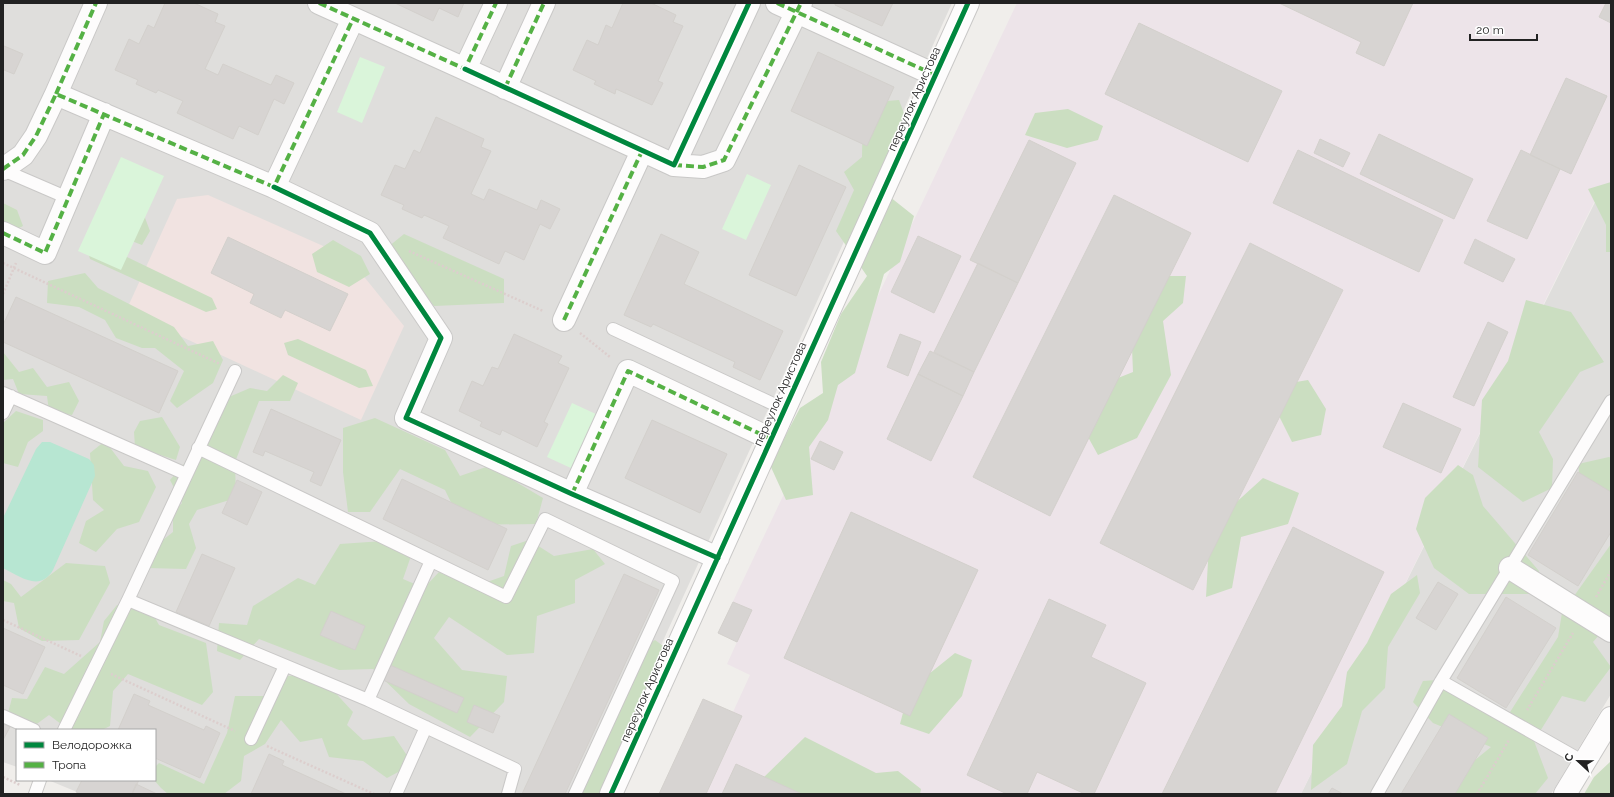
<svg xmlns="http://www.w3.org/2000/svg" width="1614" height="797" font-family="Raleway,sans-serif">
  <rect width="100%" height="100%" fill="#f0eeeb"/>
  <path fill="#dfdedc" d="M 3,3 L 952,3 L 694,573 L 593,794 L 82,794 L 48,780 L 155,780 L 155,730 L 17,730 L 17,767 L 3,762 Z
    M 1600,192 L 1611,197 L 1611,694 L 1551,794 L 1301,794 Z"/>
  <path fill="#f1e3e1" d="M 208,195 L 348,257 L 404,326 L 361,420 L 126,311 L 177,199 Z"/>
  <path fill="#ede4e9" d="M 1017,3 L 1611,3 L 1611,197 L 1599,192 L 1301,794 L 659,794 L 703,699 L 733,712 L 750,675 L 727,664 L 737,642 L 718,633 Z"/>
  <path fill="#cbdec1" d="M 899,100 L 911,132 L 880,189 L 914,216 L 900,262 L 884,274 L 855,373 L 838,385 L 828,420 L 809,447 L 813,495 L 786,500 L 770,465 L 800,408 L 823,393 L 821,362 L 841,314 L 867,276 L 836,231 L 854,190 L 844,172 L 862,157 L 863,103 Z
    M 1068,109 L 1103,126 L 1098,140 L 1067,148 L 1025,135 L 1035,113 Z
    M 1611,182 L 1611,252 L 1606,252 L 1606,225 L 1588,189 Z
    M 3,203 L 17,210 L 23,226 L 3,236 Z
    M 142,210 L 150,231 L 142,245 L 116,235 Z
    M 404,234 L 504,279 L 504,303 L 434,306 L 388,247 Z
    M 333,240 L 361,256 L 370,274 L 349,287 L 317,272 L 312,254 Z
    M 100,244 L 212,298 L 217,309 L 206,312 L 90,259 L 87,248 Z
    M 85,273 L 98,288 L 174,327 L 188,346 L 213,341 L 223,360 L 213,383 L 177,408 L 170,401 L 184,371 L 155,348 L 142,348 L 116,338 L 105,320 L 79,307 L 47,303 L 48,281 Z
    M 1157,276 L 1186,276 L 1183,303 L 1163,321 L 1171,375 L 1137,438 L 1098,455 L 1083,428 L 1098,386 L 1133,372 L 1131,324 Z
    M 1526,300 L 1571,312 L 1604,362 L 1580,372 L 1539,432 L 1553,459 L 1552,488 L 1523,502 L 1478,467 L 1482,400 L 1508,361 Z
    M 298,339 L 366,370 L 373,386 L 359,388 L 288,355 L 284,343 Z
    M 3,352 L 19,372 L 33,368 L 47,387 L 69,382 L 79,401 L 72,415 L 49,411 L 47,396 L 19,394 L 13,379 L 3,380 Z
    M 283,375 L 298,383 L 290,401 L 259,401 L 235,462 L 236,498 L 197,510 L 189,524 L 196,548 L 186,569 L 147,568 L 144,555 L 173,532 L 173,513 L 182,503 L 170,480 L 215,428 L 215,403 L 250,388 L 267,391 Z
    M 1308,380 L 1326,409 L 1321,435 L 1292,442 L 1273,404 L 1284,384 Z
    M 16,411 L 43,420 L 43,431 L 28,442 L 18,467 L 3,463 L 3,423 Z
    M 162,417 L 180,447 L 176,460 L 135,447 L 134,432 L 140,421 Z
    M 375,418 L 445,450 L 460,476 L 489,466 L 543,498 L 536,524 L 462,525 L 445,490 L 400,469 L 370,512 L 348,512 L 343,472 L 343,428 Z
    M 105,441 L 124,466 L 148,471 L 156,487 L 139,522 L 117,529 L 96,552 L 79,543 L 86,521 L 104,510 L 93,500 L 90,453 Z
    M 1609,457 L 1611,458 L 1611,491 L 1582,494 L 1578,464 Z
    M 1458,465 L 1473,475 L 1483,506 L 1539,571 L 1537,594 L 1469,594 L 1434,568 L 1416,529 L 1425,498 Z
    M 1263,478 L 1299,493 L 1288,524 L 1241,537 L 1232,588 L 1206,597 L 1210,526 Z
    M 529,540 L 554,556 L 593,549 L 605,564 L 575,580 L 575,603 L 537,616 L 534,653 L 507,655 L 449,617 L 434,638 L 462,670 L 507,676 L 504,702 L 470,737 L 409,704 L 373,669 L 339,670 L 259,639 L 240,660 L 217,651 L 219,623 L 247,625 L 253,606 L 298,578 L 315,585 L 340,544 L 383,541 L 411,556 L 403,579 L 424,588 L 439,572 L 473,587 L 504,576 L 511,546 Z
    M 1611,544 L 1611,621 L 1593,642 L 1611,667 L 1585,702 L 1562,696 L 1534,741 L 1548,778 L 1535,794 L 1449,794 L 1448,782 L 1491,747 L 1433,723 L 1413,702 L 1423,681 L 1450,679 L 1505,720 L 1558,637 L 1562,613 Z
    M 66,563 L 105,566 L 110,583 L 79,640 L 42,641 L 19,628 L 14,603 L 3,601 L 3,580 L 11,584 L 21,597 Z
    M 1417,575 L 1420,593 L 1388,647 L 1385,688 L 1362,711 L 1347,764 L 1311,790 L 1313,745 L 1342,706 L 1347,672 L 1367,643 L 1391,594 Z
    M 145,600 L 159,625 L 206,643 L 213,692 L 202,705 L 128,674 L 113,691 L 110,726 L 102,730 L 69,730 L 49,715 L 34,726 L 8,713 L 12,698 L 27,699 L 45,667 L 64,674 L 100,642 L 104,621 L 117,605 Z
    M 655,640 L 666,648 L 662,674 L 669,696 L 638,718 L 601,794 L 576,794 L 634,654 Z
    M 955,653 L 972,660 L 962,696 L 929,734 L 900,724 L 909,690 Z
    M 319,675 L 353,712 L 347,725 L 363,740 L 394,736 L 408,757 L 402,770 L 387,778 L 363,761 L 329,757 L 322,738 L 300,742 L 281,720 L 265,744 L 244,756 L 241,781 L 224,794 L 168,794 L 161,788 L 154,780 L 155,767 L 159,763 L 204,784 L 227,733 L 235,696 L 271,696 L 282,676 Z
    M 805,737 L 876,773 L 898,771 L 921,789 L 920,794 L 778,794 L 760,781 Z
    M 1610,762 L 1611,794 L 1584,794 L 1594,777 Z"/>
  <path fill="#daf5da" d="M 360,57 L 385,67 L 362,123 L 337,112 Z
    M 121,157 L 164,176 L 121,270 L 78,251 Z
    M 747,174 L 771,185 L 746,240 L 722,229 Z
    M 572,403 L 598,415 L 573,469 L 547,457 Z"/>
  <path fill="#b7e6d2" d="M 42,442 L 50,442 L 89,459 L 94,465 L 95,476 L 53,570 C 40,592 21,577 3,568 L 3,518 L 36,449 Z"/>
  <path fill="#d7d4d2" stroke="#d3d0cc" d="M 165,3 L 194,3 L 218,14 L 215,22 L 225,26 L 205,69 L 218,75 L 223,64 L 271,85 L 276,75 L 294,83 L 284,104 L 274,99 L 258,135 L 239,126 L 233,139 L 177,113 L 183,101 L 158,90 L 156,93 L 136,84 L 138,80 L 115,70 L 129,39 L 139,44 L 148,25 L 154,28 Z
    M 395,3 L 464,3 L 458,17 L 439,8 L 433,21 Z
    M 623,3 L 651,3 L 676,15 L 673,22 L 683,26 L 658,81 L 663,83 L 652,105 L 616,89 L 615,94 L 594,84 L 596,81 L 573,70 L 587,40 L 598,45 L 606,25 L 612,28 Z
    M 835,3 L 893,3 L 882,26 L 835,5 Z
    M 1279,3 L 1413,3 L 1384,66 L 1356,53 L 1361,42 Z
    M 1606,3 L 1611,3 L 1611,23 L 1599,17 Z
    M 1139,23 L 1282,91 L 1248,162 L 1105,94 Z
    M 4,46 L 23,54 L 14,74 L 4,70 L 3,71 L 3,49 Z
    M 818,52 L 894,87 L 867,146 L 791,111 Z
    M 1566,78 L 1607,96 L 1571,174 L 1530,155 Z
    M 436,117 L 484,139 L 481,147 L 491,151 L 471,194 L 484,200 L 489,189 L 537,210 L 541,200 L 560,209 L 550,229 L 540,224 L 524,260 L 505,251 L 499,264 L 443,238 L 449,226 L 424,215 L 422,218 L 402,209 L 404,205 L 381,195 L 395,165 L 405,169 L 414,150 L 420,153 Z
    M 1379,134 L 1473,179 L 1454,219 L 1360,174 Z
    M 1320,139 L 1350,153 L 1343,167 L 1314,153 Z
    M 1029,140 L 1076,163 L 1018,283 L 970,260 Z
    M 1298,150 L 1443,220 L 1419,272 L 1273,203 Z
    M 1521,150 L 1560,169 L 1527,239 L 1487,221 Z
    M 799,165 L 846,187 L 796,296 L 749,275 Z
    M 1114,195 L 1191,233 L 1050,516 L 973,477 Z
    M 661,234 L 699,252 L 684,284 L 783,331 L 760,380 L 733,367 L 735,362 L 653,324 L 651,327 L 624,315 Z
    M 918,236 L 961,256 L 934,313 L 891,292 Z
    M 228,237 L 348,294 L 330,331 L 285,310 L 281,318 L 250,303 L 254,294 L 211,273 Z
    M 1475,239 L 1515,259 L 1503,282 L 1464,263 Z
    M 1250,243 L 1343,290 L 1193,590 L 1100,543 Z
    M 978,263 L 1018,283 L 974,372 L 934,352 Z
    M 16,297 L 178,371 L 159,413 L 3,342 L 3,325 Z
    M 1488,322 L 1508,332 L 1474,406 L 1453,397 Z
    M 514,334 L 562,356 L 558,363 L 569,368 L 544,422 L 548,424 L 537,447 L 502,430 L 500,435 L 480,426 L 482,422 L 459,411 L 472,381 L 483,386 L 492,367 L 498,369 Z
    M 900,334 L 921,342 L 908,376 L 887,367 Z
    M 930,351 L 974,372 L 963,396 L 918,374 Z
    M 918,374 L 963,396 L 931,461 L 887,439 Z
    M 1403,403 L 1461,429 L 1441,473 L 1383,447 Z
    M 271,409 L 341,440 L 321,486 L 310,481 L 314,472 L 265,451 L 263,456 L 253,452 Z
    M 652,420 L 727,454 L 700,513 L 625,478 Z
    M 820,441 L 843,452 L 834,470 L 811,459 Z
    M 1578,472 L 1611,492 L 1611,532 L 1578,586 L 1528,555 Z
    M 402,479 L 507,529 L 488,570 L 383,519 Z
    M 237,480 L 262,492 L 247,525 L 222,513 Z
    M 851,512 L 978,570 L 910,716 L 784,658 Z
    M 1293,527 L 1384,572 L 1275,794 L 1162,794 Z
    M 202,554 L 235,568 L 209,626 L 176,612 Z
    M 624,574 L 659,590 L 565,794 L 522,794 Z
    M 1438,582 L 1458,594 L 1436,630 L 1416,618 Z
    M 1506,597 L 1556,628 L 1506,708 L 1457,678 Z
    M 1049,599 L 1106,625 L 1091,657 L 1146,683 L 1094,794 L 1085,794 L 1037,772 L 1027,794 L 1007,794 L 967,775 Z
    M 733,602 L 752,610 L 737,642 L 718,633 Z
    M 331,611 L 365,626 L 355,650 L 320,635 Z
    M 3,628 L 45,647 L 23,694 L 3,685 Z
    M 390,665 L 464,698 L 457,713 L 383,680 Z
    M 134,694 L 150,701 L 148,705 L 204,730 L 206,726 L 220,733 L 200,778 L 155,758 L 155,730 L 118,730 Z
    M 703,699 L 742,716 L 706,794 L 659,794 Z
    M 474,705 L 500,716 L 493,733 L 467,722 Z
    M 1449,714 L 1488,738 L 1455,794 L 1401,794 Z
    M 3,724 L 10,727 L 3,740 Z
    M 269,754 L 284,761 L 282,765 L 346,794 L 251,794 Z
    M 736,764 L 802,794 L 722,794 Z
    M 82,780 L 139,780 L 132,794 L 82,794 L 76,792 Z
    M 136,784 L 157,794 L 132,794 Z
    M 1332,788 L 1343,794 L 1328,794 Z"/>
  <g fill="none" stroke-linecap="round" stroke-linejoin="round">
    <defs>
      <path id="lane" d="M 3,170 L 68,198
        M 613,329 L 784,409
        M 3,393 L 186,474
        M 3,413 L 11,396
        M 198,448 L 506,597 L 545,519 L 673,581 L 575,794
        M 128,600 L 368,700 L 515,769 L 508,794
        M 368,700 L 431,561
        M 3,716 L 34,730
        M 64,730 L 128,600 L 235,371
        M 251,739 L 285,666
        M 1584,762 L 1441,681 L 1611,401
        M 35,794 L 40,780
        M 396,794 L 426,727
        M 1377,794 L 1441,681"/>
      <path id="street" d="M 319,3 L 465,69 L 496,3
        M 777,3 L 935,75
        M 465,69 L 674,165 L 749,3
        M 505,88 L 544,3
        M 56,94 L 96,3
        M 674,165 L 703,167 L 724,160 L 801,3
        M 3,169 L 23,155 L 36,136 L 56,94 L 274,187 L 353,19
        M 274,187 L 370,233 L 441,338 L 406,418 L 572,494 L 718,558
        M 3,233 L 45,253 L 104,114
        M 564,320 L 642,151
        M 572,494 L 628,371 L 771,439
        M 1510,568 L 1611,631
        M 611,794 L 968,3
        M 1565,794 L 1611,718"/>
    </defs>
    <use href="#lane" stroke="#c9c8c7" stroke-width="14"/>
    <use href="#street" stroke="#c9c8c7" stroke-width="24"/>
    <path stroke="#dccecd" stroke-width="2.5" stroke-dasharray="2 2" stroke-linecap="butt" d="M 409,251 L 543,311
      M 3,263 L 220,364
      M 3,294 L 16,263
      M 580,333 L 610,357
      M 1596,597 L 1611,571
      M 3,620 L 81,656
      M 111,674 L 235,731
      M 1527,710 L 1573,633
      M 267,746 L 374,794
      M 3,777 L 20,785
      M 1477,794 L 1509,740"/>
    <use href="#lane" stroke="#fdfcfc" stroke-width="12"/>
    <use href="#street" stroke="#fdfcfc" stroke-width="22"/>
    <path stroke="#55b145" stroke-width="4" stroke-dasharray="8 4" stroke-linecap="butt" d="M 319,3 L 465,69 L 496,3
      M 777,3 L 935,75
      M 505,88 L 544,3
      M 56,94 L 96,3
      M 674,165 L 703,167 L 724,160 L 801,3
      M 3,169 L 23,155 L 36,136 L 56,94 L 274,187 L 353,19
      M 3,233 L 45,253 L 104,114
      M 564,320 L 642,151
      M 572,494 L 628,371 L 771,439"/>
    <defs>
      <path id="cycleway" d="M 465,69 L 674,165 L 749,3
        M 274,187 L 370,233 L 441,338 L 406,418 L 572,494 L 718,558
        M 611,794 L 968,3"/>
    </defs>
    <use href="#cycleway" stroke="#fff" stroke-width="8"/>
    <use href="#cycleway" stroke="#00873e" stroke-width="5"/>
  </g>
  <g text-anchor="middle" stroke-width="3" stroke-linejoin="round" paint-order="stroke">
    <g font-size="12" fill="#222" stroke="#fff">
      <text transform="translate(914 99) rotate(-66)" y="4">переулок Аристова</text>
      <text transform="translate(780 394) rotate(-66)" y="4">переулок Аристова</text>
      <text transform="translate(647 690) rotate(-66)" y="4">переулок Аристова</text>
    </g>
  </g>
  <rect width="1614" height="797" fill="none" stroke="#222222" stroke-width="8"/>
  <rect x="16" y="729" width="140" height="52" fill="#ffffff" stroke="#a7a7a7"/>
  <rect x="24" y="742" width="20" height="6" fill="#00873e" stroke="#a7a7a7"/>
  <text x="52" y="749" font-size="12" fill="#222222">Велодорожка</text>
  <rect x="24" y="762" width="20" height="6" fill="#55b145" stroke="#a7a7a7"/>
  <text x="52" y="769" font-size="12" fill="#222222">Тропа</text>
  <g transform="translate(1578 761) rotate(292)" stroke="#ffffff" stroke-width="3" paint-order="stroke">
  <path d="M0-3L7 15L0 10L-7 15Z" fill="#222222"/>
  <text y="-6" font-size="11" font-weight="bold" text-anchor="middle" fill="#222222">С</text>
  </g>
  <path d="M1470 34v6h67v-6" fill="none" stroke="#222222" stroke-width="2"/>
  <text x="1476" y="34" font-size="12" fill="#222222" stroke="#ffffff" stroke-width="3" paint-order="stroke">20 m</text>
</svg>
